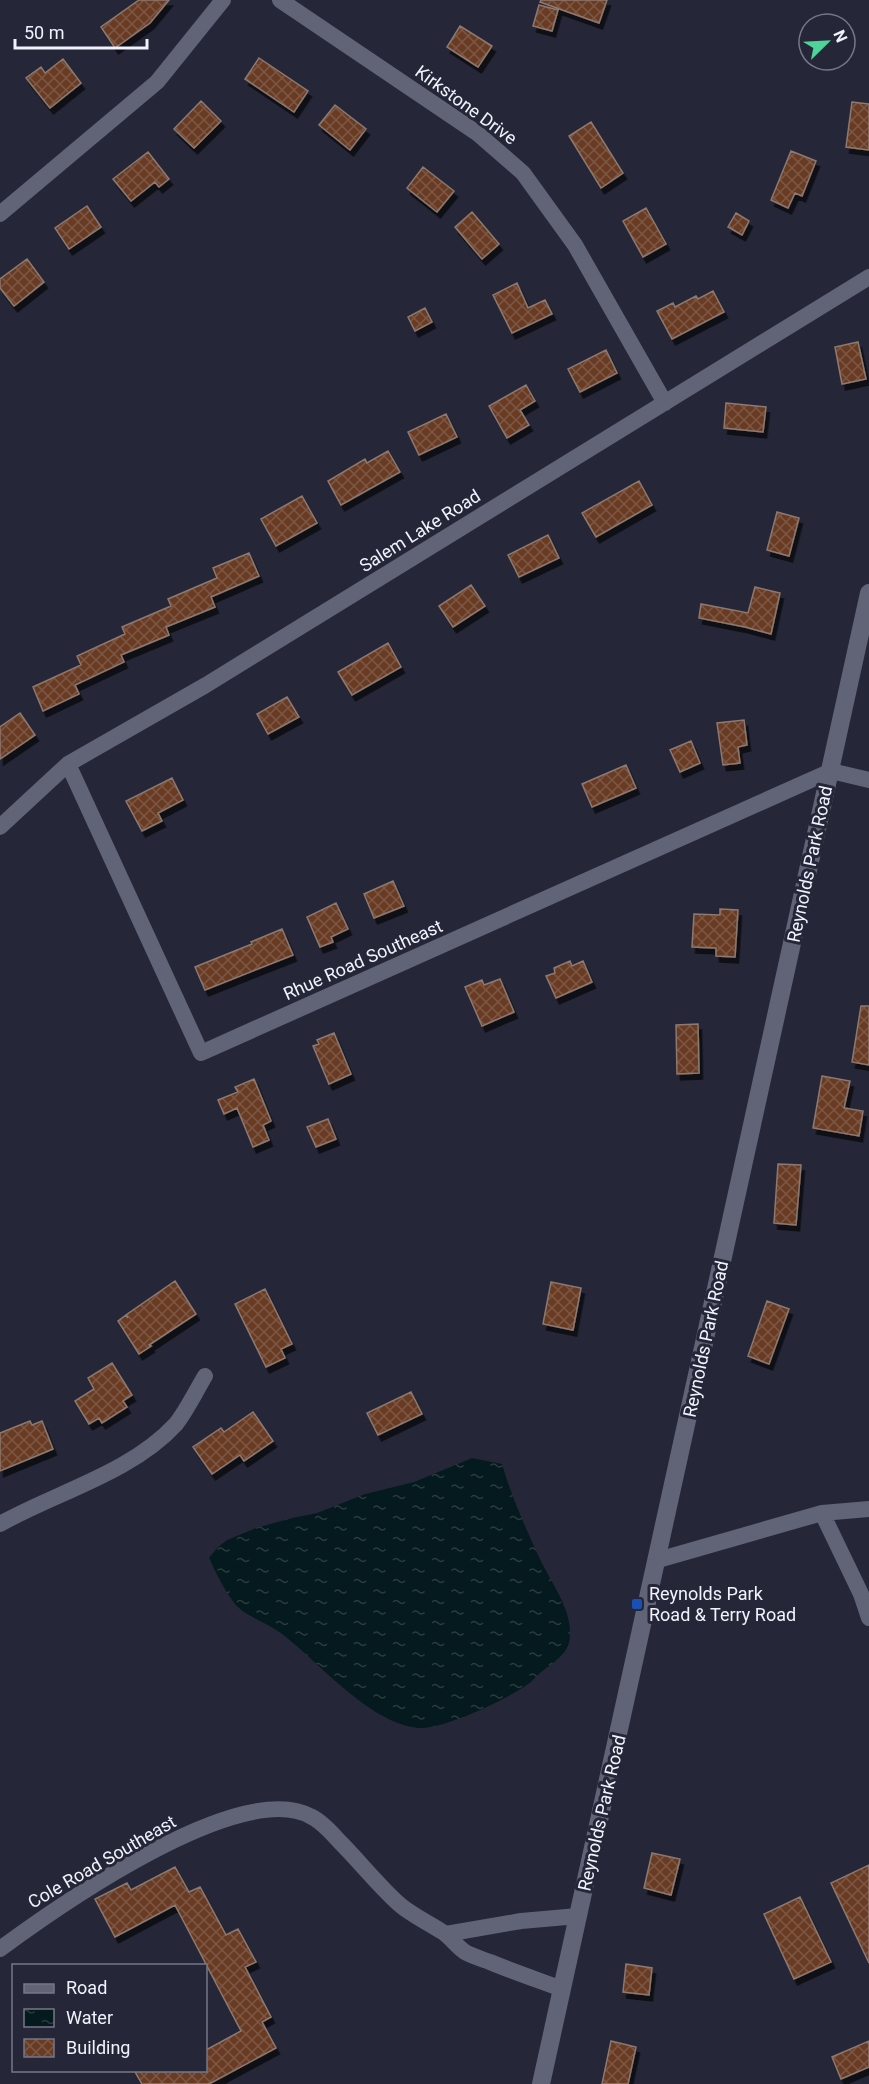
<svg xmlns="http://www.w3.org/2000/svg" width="869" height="2084" font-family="Roboto,sans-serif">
  <defs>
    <pattern id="water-ripples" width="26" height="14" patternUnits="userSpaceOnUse" patternTransform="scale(1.5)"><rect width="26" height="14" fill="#051a1e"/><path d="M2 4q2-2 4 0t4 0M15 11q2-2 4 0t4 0" fill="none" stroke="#2a3c40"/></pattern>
    <pattern id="building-cross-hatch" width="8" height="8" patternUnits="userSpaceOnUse" patternTransform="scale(1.5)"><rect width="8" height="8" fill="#673b24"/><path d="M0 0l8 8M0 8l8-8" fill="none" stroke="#7d5845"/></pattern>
    <filter id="shadow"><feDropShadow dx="3.5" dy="6" stdDeviation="0" flood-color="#0009"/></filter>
  </defs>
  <rect width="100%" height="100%" fill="#252738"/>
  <path fill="url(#water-ripples)" d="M 472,1458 L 502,1464 C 512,1498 526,1529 541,1561 C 552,1584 572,1610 570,1636 C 570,1654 552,1663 540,1673 C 535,1677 532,1682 527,1685 C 505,1700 443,1730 418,1728 C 369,1723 320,1663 282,1634 C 269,1624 252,1619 239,1608 C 228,1598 215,1571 209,1558 L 217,1548 L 227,1540 L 256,1528 L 292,1518 L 317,1513 L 365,1494 L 414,1482 Z"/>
  <path fill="url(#building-cross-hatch)" stroke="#8e796f" stroke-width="1.5" filter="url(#shadow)" d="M 139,0 L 169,0 L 150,23 L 115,48 L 101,27 Z
    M 541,0 L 607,0 L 599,23 L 540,2 Z
    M 539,5 L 558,10 L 552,31 L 533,26 Z
    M 460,26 L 492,46 L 478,67 L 447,47 Z
    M 259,58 L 308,91 L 294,112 L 245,79 Z
    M 63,59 L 81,83 L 50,108 L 26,78 L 41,67 L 45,73 Z
    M 201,101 L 221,121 L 194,148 L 174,129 Z
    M 852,102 L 869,104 L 869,150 L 846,147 Z
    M 335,105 L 366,129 L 350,150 L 319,125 Z
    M 591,122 L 623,173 L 601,188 L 569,136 Z
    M 791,151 L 816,161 L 802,196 L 795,193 L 788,208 L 771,200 Z
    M 148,152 L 169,179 L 159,187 L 155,182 L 131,201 L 113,179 Z
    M 423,167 L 454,191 L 437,212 L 407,188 Z
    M 87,206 L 101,227 L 69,249 L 55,228 Z
    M 646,208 L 666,244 L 643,257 L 623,221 Z
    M 472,212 L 499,244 L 482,259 L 455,227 Z
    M 736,213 L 749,221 L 742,235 L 728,227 Z
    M 27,259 L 44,282 L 14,306 L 0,288 L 0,279 Z
    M 517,283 L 528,308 L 545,300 L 552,314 L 512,333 L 493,295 Z
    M 713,291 L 724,312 L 672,339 L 657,311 L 673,303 L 675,307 L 696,296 L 698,299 Z
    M 425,308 L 432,322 L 415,331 L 408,317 Z
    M 858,342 L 866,379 L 842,384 L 835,347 Z
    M 606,350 L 617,373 L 580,392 L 568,369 Z
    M 526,385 L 535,401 L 520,410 L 529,425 L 507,438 L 489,406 Z
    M 726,403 L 766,407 L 763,432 L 724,428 Z
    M 446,414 L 457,437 L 419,455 L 408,432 Z
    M 388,451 L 400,472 L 341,505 L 328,481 L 365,459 L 367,463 Z
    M 639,481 L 652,505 L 596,537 L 582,513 Z
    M 302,496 L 317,523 L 276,546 L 261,519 Z
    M 777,512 L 799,518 L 789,556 L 767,550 Z
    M 548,535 L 559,558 L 519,577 L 508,555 Z
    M 249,553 L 259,576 L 211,597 L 215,607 L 166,627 L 169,635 L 121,655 L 124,662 L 75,685 L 79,694 L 43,711 L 33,687 L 81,665 L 77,656 L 125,634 L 122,627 L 171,606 L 168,599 L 217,578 L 213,568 Z
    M 471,585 L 485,606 L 453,627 L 439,606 Z
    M 755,587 L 780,593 L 771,634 L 745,627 L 699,618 L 701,604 L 748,613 Z
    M 388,643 L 401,667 L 352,695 L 338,672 Z
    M 287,697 L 299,717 L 268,734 L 257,714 Z
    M 20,713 L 35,735 L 0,759 L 0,727 Z
    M 744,720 L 747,745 L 738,747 L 740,763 L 723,765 L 717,723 Z
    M 691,741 L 700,763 L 680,772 L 670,750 Z
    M 626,765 L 636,788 L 592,807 L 582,784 Z
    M 172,778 L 183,800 L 158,813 L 162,821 L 142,831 L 126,801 Z
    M 393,881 L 404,906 L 374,918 L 364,894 Z
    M 336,903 L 348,929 L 331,937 L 333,942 L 320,947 L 307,917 Z
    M 720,909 L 738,910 L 735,957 L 716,956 L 716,948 L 692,947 L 694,914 L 720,915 Z
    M 282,929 L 293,955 L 205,990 L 195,967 L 252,944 L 251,942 Z
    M 570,961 L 572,966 L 583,961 L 592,982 L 556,998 L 546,976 L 555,973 L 554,968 Z
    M 500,979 L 514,1012 L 482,1026 L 465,987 L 482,980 L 484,985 Z
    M 861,1006 L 869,1006 L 869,1065 L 852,1062 Z
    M 698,1024 L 699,1073 L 677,1074 L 676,1025 Z
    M 334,1033 L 351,1074 L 329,1084 L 313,1046 L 319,1044 L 317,1040 Z
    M 822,1076 L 850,1081 L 844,1108 L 863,1111 L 859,1136 L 813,1128 Z
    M 254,1079 L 271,1121 L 263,1125 L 269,1140 L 253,1147 L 237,1108 L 224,1114 L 218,1100 L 238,1092 L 235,1087 Z
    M 328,1119 L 336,1139 L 316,1147 L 307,1127 Z
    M 778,1164 L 801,1165 L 796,1225 L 774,1223 Z
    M 175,1281 L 196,1314 L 149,1345 L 151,1346 L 139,1354 L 118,1321 L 126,1315 L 128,1318 L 126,1315 Z
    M 551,1282 L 581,1288 L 573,1330 L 543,1324 Z
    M 265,1289 L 292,1344 L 281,1349 L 285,1358 L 266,1367 L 235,1304 Z
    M 767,1301 L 789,1309 L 769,1364 L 748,1356 Z
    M 112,1363 L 132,1395 L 123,1401 L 127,1407 L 102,1423 L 99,1418 L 89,1424 L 75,1401 L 94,1389 L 88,1378 Z
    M 411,1392 L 422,1414 L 378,1435 L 367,1413 Z
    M 253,1412 L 273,1441 L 244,1461 L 240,1455 L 212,1474 L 193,1447 L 221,1428 L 224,1432 Z
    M 30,1421 L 32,1425 L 42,1421 L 53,1449 L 0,1471 L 0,1433 Z
    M 652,1853 L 680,1859 L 671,1895 L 644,1888 Z
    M 869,1865 L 869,1963 L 831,1883 Z
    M 175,1867 L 189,1892 L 200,1887 L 226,1935 L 238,1929 L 256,1962 L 245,1967 L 271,2017 L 262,2022 L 276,2048 L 209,2084 L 142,2084 L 134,2070 L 206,2070 L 206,2050 L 241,2031 L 175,1905 L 115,1937 L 95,1899 L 127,1883 L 131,1890 Z
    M 800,1897 L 831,1962 L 794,1979 L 764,1914 Z
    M 626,1964 L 652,1968 L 649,1995 L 623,1992 Z
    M 611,2041 L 636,2047 L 628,2084 L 602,2084 Z
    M 869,2041 L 869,2067 L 841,2079 L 832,2057 Z"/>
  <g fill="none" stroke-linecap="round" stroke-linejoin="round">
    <path stroke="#616376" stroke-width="16" d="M 280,0 L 477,133 L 523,173 L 575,245 L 665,403
      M 0,214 L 157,82 L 223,0
      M 68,764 L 201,1053 L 831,771 L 869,780
      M 0,827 L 68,764 L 206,685 L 869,277
      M 822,1513 L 861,1594 L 869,1618
      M 0,1524 C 57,1492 131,1473 176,1424 C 187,1410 196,1391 205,1376
      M 658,1560 L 822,1513 L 869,1509
      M 446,1934 L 521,1921 L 578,1916
      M 0,1949 C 57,1907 242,1776 312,1817 C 322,1822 331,1832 339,1841 C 359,1861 378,1885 399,1904 C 410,1914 427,1922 441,1931 C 450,1936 456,1946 465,1952 C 472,1956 482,1959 490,1962 C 514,1972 538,1980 562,1989"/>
    <path stroke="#616376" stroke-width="18" d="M 541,2084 L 869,593"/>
  </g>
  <rect fill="#1a4fb4" stroke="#252738" stroke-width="2" x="631" y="1598" width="12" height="12" rx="3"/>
  <g text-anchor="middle" stroke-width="6" stroke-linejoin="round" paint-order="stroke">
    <g font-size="18" fill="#f0f2fd" stroke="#252738">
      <text transform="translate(466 105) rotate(36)" y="6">Kirkstone Drive</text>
      <text transform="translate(420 531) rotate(-32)" y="6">Salem Lake Road</text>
      <text transform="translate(810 864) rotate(-78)" y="6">Reynolds Park Road</text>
      <text transform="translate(363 960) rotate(-24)" y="6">Rhue Road Southeast</text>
      <text transform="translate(706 1339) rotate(-78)" y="6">Reynolds Park Road</text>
      <text transform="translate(602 1813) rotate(-77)" y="6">Reynolds Park Road</text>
      <text transform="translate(102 1862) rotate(-30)" y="6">Cole Road Southeast</text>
    </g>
    <g font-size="18" fill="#f0f2fd" stroke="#252738" text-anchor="start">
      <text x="649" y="1600">Reynolds Park<tspan x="649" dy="21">Road &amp; Terry Road</tspan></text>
    </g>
  </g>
  <rect x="12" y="1964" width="195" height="108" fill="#252738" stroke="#767887" stroke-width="1.5"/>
  <rect x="24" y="1984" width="30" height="9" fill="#616376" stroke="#767887" stroke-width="1.5"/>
  <text x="66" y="1994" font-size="18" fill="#f0f2fd">Road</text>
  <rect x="24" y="2009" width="30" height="18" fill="url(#water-ripples)" stroke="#767887" stroke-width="1.5"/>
  <text x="66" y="2024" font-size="18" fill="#f0f2fd">Water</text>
  <rect x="24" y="2039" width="30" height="18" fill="url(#building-cross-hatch)" stroke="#767887" stroke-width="1.5"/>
  <text x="66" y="2054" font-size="18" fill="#f0f2fd">Building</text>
  <g transform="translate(827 42) rotate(66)"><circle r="28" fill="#252738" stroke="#767887" stroke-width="1.5"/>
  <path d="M0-4.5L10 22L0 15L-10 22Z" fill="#4ed399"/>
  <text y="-9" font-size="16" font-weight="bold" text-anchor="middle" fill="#f0f2fd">N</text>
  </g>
  <path d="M15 39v9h132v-9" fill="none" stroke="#f0f2fd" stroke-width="3"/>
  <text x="24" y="39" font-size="18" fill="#f0f2fd" stroke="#252738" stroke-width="4.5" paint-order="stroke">50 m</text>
</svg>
